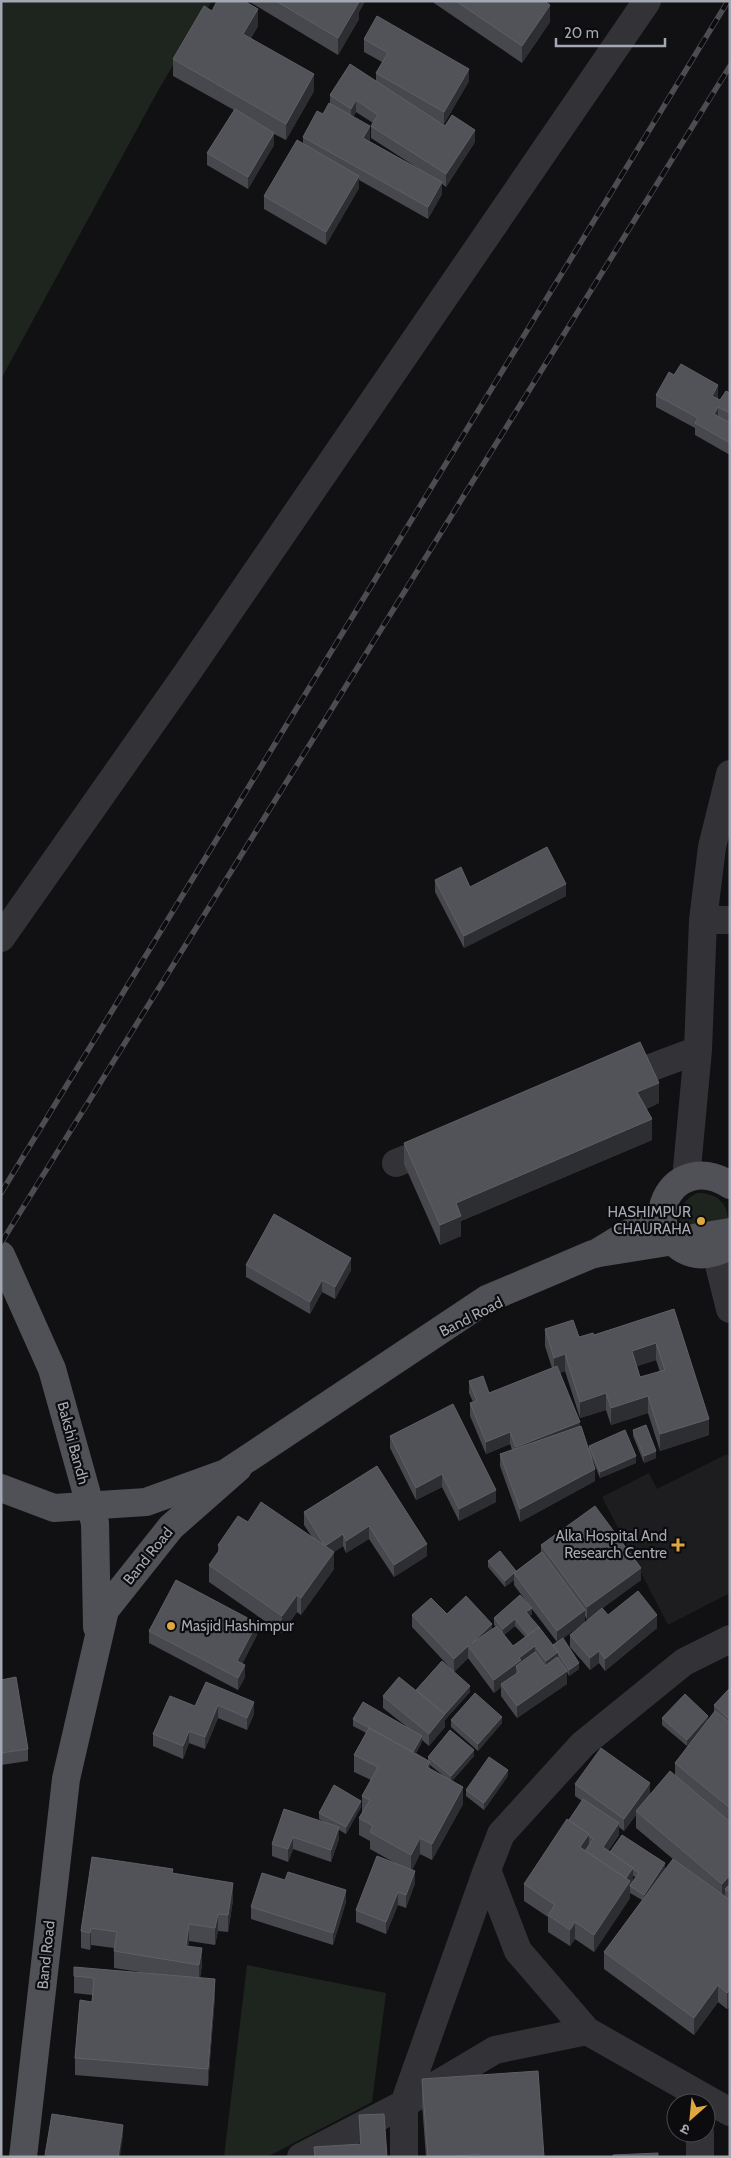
<svg xmlns="http://www.w3.org/2000/svg" width="731" height="2158" font-family="Cabin,'Noto Sans Devanagari',sans-serif">
  <rect width="100%" height="100%" fill="#111113"/>
  <path fill="#1d1d1f" d="M 727,1454 L 730,1459 L 730,1593 L 668,1625 L 602,1497 L 649,1473 L 657,1489 Z"/>
  <path fill="#1e251f" d="M 1,1 L 212,1 L 160,87 L 1,379 Z
    M 697,1193 C 715,1193 727,1201 728,1219 L 681,1228 C 677,1211 682,1201 697,1193 Z
    M 247,1965 L 386,1993 L 372,2102 L 267,2157 L 224,2157 Z"/>
  <g fill="none" stroke-linecap="round" stroke-linejoin="round">
    <path stroke="#333337" stroke-width="28" d="M 703,920 L 730,920
      M 1,938 L 185,676 L 647,1
      M 618,1080 L 698,1050
      M 396,1163 L 439,1146
      M 686,1179 L 698,1050 L 703,920 L 712,847 L 730,774
      M 716,1253 L 730,1309
      M 730,1639 L 684,1662 L 583,1744 L 501,1834 L 487,1870 L 518,1951 L 587,2031 L 730,2112
      M 301,2157 L 404,2104 L 487,1870
      M 404,2157 L 404,2104 L 495,2050 L 587,2031
      M 700,2157 L 700,2133"/>
    <path stroke="#4f5156" stroke-width="28" d="M 730,1185 C 675,1150 636,1222 684,1250 C 699,1258 713,1254 728,1247 L 730,1242
      M 595,1254 L 662,1213
      M 1,1255 L 52,1369 L 95,1523 L 97,1627
      M 23,2157 L 66,1779 L 105,1610 L 171,1527 L 238,1468"/>
    <defs>
      <path id="rail" d="M 1,1193 L 728,1
        M 1,1243 L 730,66"/>
    </defs>
    <use href="#rail" stroke="#4c4d52" stroke-width="5.5"/>
    <use href="#rail" stroke="#0c0c0e" stroke-width="4" stroke-dasharray="11" stroke-linecap="butt"/>
    <path stroke="#4f5156" stroke-width="28" d="M 1,1488 L 54,1508 L 146,1502 L 226,1473 L 487,1299 L 593,1254 L 730,1232"/>
  </g>
  <path fill="#47484e" fill-rule="evenodd" d="M 248,1 L 365,1 L 359,12 L 359,19 L 338,55 Z
    M 431,1 L 544,1 L 550,22 L 522,63 Z
    M 212,11 L 258,26 L 251,38 L 314,91 L 286,140 L 274,134 L 274,145 L 248,189 L 207,165 L 207,153 L 234,110 L 173,76 L 173,59 Z
    M 364,39 L 469,81 L 444,124 L 438,121 L 475,142 L 446,187 L 442,184 L 442,194 L 428,219 L 359,180 L 359,188 L 326,245 L 264,209 L 264,196 L 303,143 L 303,137 L 323,114 L 330,104 L 330,95 L 376,80 L 376,73 L 382,62 L 364,52 ZM 356,112 L 373,123 L 371,126 L 371,138 L 419,169 L 369,141 L 370,139 L 353,117 Z
    M 730,393 L 730,455 L 695,435 L 695,428 L 656,407 L 656,395 L 718,397 L 718,399 L 720,400 Z
    M 435,880 L 470,887 L 566,896 L 464,948 L 435,892 Z
    M 659,1103 L 646,1109 L 652,1140 L 461,1221 L 461,1236 L 440,1245 L 404,1164 L 404,1143 Z
    M 246,1265 L 351,1270 L 335,1299 L 322,1292 L 310,1314 L 246,1277 Z
    M 674,1309 L 709,1435 L 660,1451 L 648,1413 L 611,1425 L 606,1410 L 580,1418 L 565,1371 L 560,1373 L 589,1450 L 589,1446 L 636,1463 L 600,1478 L 592,1458 L 595,1481 L 520,1522 L 500,1466 L 500,1454 L 512,1450 L 510,1444 L 486,1454 L 470,1416 L 470,1403 L 473,1402 L 469,1393 L 469,1381 L 489,1393 L 552,1368 L 545,1346 L 545,1329 L 579,1337 L 594,1335 ZM 656,1360 L 660,1372 L 640,1377 L 637,1366 Z
    M 633,1430 L 656,1458 L 644,1463 L 633,1436 Z
    M 390,1436 L 496,1502 L 459,1521 L 442,1487 L 416,1500 L 390,1448 Z
    M 377,1466 L 427,1556 L 394,1577 L 369,1539 L 346,1553 L 343,1546 L 334,1552 L 334,1569 L 301,1615 L 297,1612 L 282,1633 L 209,1582 L 209,1565 L 218,1553 L 218,1545 L 248,1522 L 312,1537 L 304,1525 L 304,1512 Z
    M 541,1545 L 641,1580 L 602,1608 L 608,1615 L 657,1628 L 605,1671 L 599,1663 L 590,1670 L 570,1647 L 570,1635 L 598,1612 L 587,1620 L 585,1616 L 585,1622 L 562,1639 L 579,1669 L 569,1676 L 567,1672 L 567,1684 L 517,1718 L 501,1696 L 501,1687 L 494,1693 L 468,1658 L 454,1672 L 412,1627 L 412,1615 L 447,1614 L 492,1629 L 496,1627 L 494,1625 L 494,1618 L 528,1604 L 514,1585 L 514,1580 L 505,1587 L 488,1567 L 488,1561 L 516,1571 L 541,1552 ZM 532,1609 L 557,1642 L 553,1645 L 529,1616 L 532,1614 ZM 515,1626 L 525,1637 L 513,1646 L 504,1635 Z
    M 149,1631 L 257,1635 L 242,1664 L 245,1677 L 238,1690 L 149,1643 Z
    M 1,1680 L 28,1749 L 28,1761 L 1,1765 Z
    M 206,1682 L 254,1714 L 247,1730 L 218,1718 L 205,1749 L 189,1743 L 183,1759 L 153,1746 L 153,1734 L 195,1706 Z
    M 730,1688 L 730,2006 L 727,2009 L 718,2002 L 694,2035 L 604,1969 L 604,1952 L 642,1900 L 630,1893 L 630,1898 L 594,1952 L 575,1939 L 570,1946 L 548,1932 L 548,1917 L 524,1901 L 524,1884 L 582,1801 L 575,1796 L 575,1784 L 650,1795 L 675,1776 L 675,1763 L 692,1741 L 687,1746 L 662,1725 L 662,1718 L 708,1719 L 714,1713 L 714,1705 ZM 636,1815 L 636,1828 L 673,1859 L 665,1869 L 610,1852 L 608,1851 L 619,1835 L 619,1827 L 624,1831 ZM 633,1876 L 636,1877 L 630,1885 Z
    M 416,1691 L 470,1692 L 445,1720 L 445,1727 L 429,1746 L 422,1740 L 422,1742 L 416,1753 L 428,1760 L 428,1757 L 474,1756 L 452,1781 L 463,1804 L 432,1860 L 420,1854 L 412,1870 L 415,1883 L 406,1908 L 398,1905 L 386,1934 L 356,1922 L 356,1910 L 395,1863 L 370,1849 L 370,1841 L 359,1835 L 359,1818 L 362,1813 L 362,1796 L 371,1780 L 354,1772 L 354,1755 L 366,1733 L 353,1726 L 353,1719 L 407,1727 L 383,1708 L 383,1696 ZM 430,1765 L 445,1777 L 430,1769 Z
    M 451,1720 L 502,1723 L 478,1751 L 451,1727 Z
    M 508,1776 L 484,1810 L 466,1796 L 466,1790 Z
    M 361,1807 L 346,1834 L 339,1830 L 339,1839 L 331,1862 L 293,1849 L 288,1862 L 272,1856 L 272,1844 L 326,1823 L 319,1819 L 319,1813 Z
    M 173,1873 L 233,1900 L 228,1932 L 218,1931 L 215,1945 L 189,1941 L 188,1947 L 202,1965 L 200,1978 L 215,1996 L 208,2086 L 75,2075 L 75,2058 L 92,2002 L 92,1995 L 74,1993 L 74,1976 L 146,1973 L 114,1968 L 114,1948 L 91,1945 L 90,1950 L 81,1948 L 81,1931 Z
    M 285,1880 L 346,1902 L 333,1945 L 251,1919 L 251,1907 Z
    M 422,2079 L 544,2157 L 426,2157 L 422,2104 Z
    M 359,2115 L 387,2157 L 314,2157 L 314,2147 L 360,2144 Z"/>
  <path fill="#2d2e32" d="M 355,1 L 365,1 L 359,12 L 359,19 L 338,55 L 338,38 Z
    M 550,5 L 550,22 L 522,63 L 522,46 Z
    M 258,9 L 258,26 L 243,50 L 243,34 Z
    M 469,69 L 469,81 L 444,124 L 444,112 Z
    M 314,74 L 314,91 L 286,140 L 286,124 Z
    M 356,100 L 356,112 L 351,121 L 351,109 Z
    M 370,126 L 370,139 L 363,150 L 363,138 Z
    M 475,130 L 475,142 L 446,187 L 446,174 Z
    M 274,133 L 274,145 L 248,189 L 248,177 Z
    M 359,176 L 359,188 L 326,245 L 326,232 Z
    M 442,182 L 442,194 L 428,219 L 428,207 Z
    M 718,385 L 718,397 L 712,408 L 712,396 Z
    M 718,407 L 718,419 L 714,414 Z
    M 566,884 L 566,896 L 464,948 L 464,936 Z
    M 659,1083 L 659,1103 L 637,1112 L 637,1092 Z
    M 652,1119 L 652,1140 L 461,1221 L 461,1236 L 440,1245 L 440,1225 L 456,1203 Z
    M 351,1258 L 351,1270 L 335,1299 L 335,1287 Z
    M 322,1280 L 322,1292 L 310,1314 L 310,1302 Z
    M 656,1343 L 656,1360 L 632,1368 L 632,1351 Z
    M 565,1354 L 565,1371 L 554,1375 L 554,1358 Z
    M 606,1393 L 606,1410 L 580,1418 L 580,1402 Z
    M 648,1396 L 648,1413 L 611,1425 L 611,1408 Z
    M 709,1419 L 709,1435 L 660,1451 L 660,1434 Z
    M 580,1422 L 580,1434 L 516,1460 L 516,1447 Z
    M 510,1432 L 510,1444 L 486,1454 L 486,1442 Z
    M 656,1451 L 656,1458 L 644,1463 L 644,1456 Z
    M 636,1456 L 636,1463 L 600,1478 L 600,1472 Z
    M 595,1469 L 595,1481 L 520,1522 L 520,1509 Z
    M 442,1474 L 442,1487 L 416,1500 L 416,1488 Z
    M 496,1490 L 496,1502 L 459,1521 L 459,1509 Z
    M 369,1526 L 369,1539 L 346,1553 L 346,1541 Z
    M 343,1534 L 343,1546 L 334,1552 L 334,1569 L 301,1615 L 301,1598 L 325,1558 L 325,1546 Z
    M 427,1544 L 427,1556 L 394,1577 L 394,1565 Z
    M 641,1568 L 641,1580 L 587,1620 L 587,1607 Z
    M 514,1573 L 514,1580 L 505,1587 L 505,1581 Z
    M 297,1595 L 297,1612 L 282,1633 L 282,1616 Z
    M 532,1608 L 532,1614 L 526,1619 L 526,1612 Z
    M 585,1610 L 585,1622 L 557,1643 L 557,1631 Z
    M 657,1615 L 657,1628 L 605,1671 L 605,1659 Z
    M 515,1619 L 515,1626 L 503,1636 L 503,1629 Z
    M 257,1623 L 257,1635 L 237,1673 L 237,1661 Z
    M 492,1624 L 492,1636 L 472,1643 Z
    M 468,1646 L 468,1658 L 454,1672 L 454,1659 Z
    M 535,1646 L 535,1658 L 519,1672 L 516,1666 L 516,1676 L 501,1684 L 501,1687 L 494,1693 L 494,1680 L 519,1658 Z
    M 599,1651 L 599,1663 L 590,1670 L 590,1658 Z
    M 558,1652 L 558,1664 L 546,1673 L 546,1661 Z
    M 579,1663 L 579,1669 L 569,1676 L 569,1670 Z
    M 245,1665 L 245,1677 L 238,1690 L 238,1678 Z
    M 567,1671 L 567,1684 L 517,1718 L 517,1706 Z
    M 470,1686 L 470,1692 L 445,1720 L 445,1727 L 429,1746 L 429,1734 L 444,1715 Z
    M 254,1702 L 254,1714 L 247,1730 L 247,1718 Z
    M 218,1705 L 218,1718 L 205,1749 L 205,1737 Z
    M 708,1716 L 708,1723 L 687,1746 L 687,1740 Z
    M 502,1717 L 502,1723 L 478,1751 L 478,1744 Z
    M 189,1731 L 189,1743 L 183,1759 L 183,1746 Z
    M 422,1736 L 422,1742 L 412,1759 L 412,1753 Z
    M 474,1750 L 474,1756 L 451,1782 L 451,1776 Z
    M 430,1762 L 430,1778 L 427,1767 Z
    M 508,1770 L 508,1776 L 484,1810 L 484,1803 Z
    M 650,1783 L 650,1796 L 636,1811 L 636,1815 L 624,1831 L 624,1819 Z
    M 463,1787 L 463,1804 L 432,1860 L 432,1844 Z
    M 361,1801 L 361,1807 L 346,1834 L 346,1827 Z
    M 619,1823 L 619,1835 L 603,1859 L 603,1847 Z
    M 339,1827 L 339,1839 L 331,1862 L 331,1850 Z
    M 589,1834 L 589,1851 L 587,1854 L 580,1847 Z
    M 293,1837 L 293,1849 L 288,1862 L 288,1849 Z
    M 420,1838 L 420,1854 L 411,1872 L 411,1855 Z
    M 665,1863 L 665,1870 L 644,1902 L 644,1895 Z
    M 633,1868 L 633,1880 L 630,1884 L 630,1898 L 594,1952 L 594,1935 L 626,1879 Z
    M 415,1871 L 415,1883 L 406,1908 L 406,1895 Z
    M 730,1875 L 730,1892 L 725,1889 L 725,1898 L 722,1901 L 722,1884 Z
    M 233,1883 L 233,1900 L 228,1932 L 228,1915 Z
    M 346,1890 L 346,1902 L 333,1945 L 333,1933 Z
    M 398,1892 L 398,1905 L 386,1934 L 386,1922 Z
    M 218,1914 L 218,1931 L 215,1945 L 215,1928 Z
    M 575,1922 L 575,1939 L 570,1946 L 570,1930 Z
    M 189,1924 L 189,1941 L 186,1963 L 186,1946 Z
    M 91,1928 L 91,1945 L 90,1950 L 90,1933 Z
    M 202,1948 L 202,1965 L 199,1982 L 199,1965 Z
    M 215,1979 L 215,1996 L 208,2086 L 208,2069 Z
    M 718,1985 L 718,2002 L 694,2035 L 694,2018 Z
    M 730,1989 L 730,2006 L 727,2009 L 727,1993 Z
    M 123,2125 L 123,2137 L 120,2157 L 118,2157 Z"/>
  <path fill="#515358" stroke="#5e6066" fill-rule="evenodd" d="M 217,1 L 244,1 L 258,9 L 243,34 L 314,74 L 286,124 L 173,59 L 204,6 L 212,11 Z
    M 276,1 L 357,1 L 359,2 L 338,38 Z
    M 456,1 L 544,1 L 550,5 L 522,46 Z
    M 377,16 L 469,69 L 444,112 L 376,73 L 388,53 L 364,39 Z
    M 350,64 L 445,126 L 452,115 L 475,130 L 446,174 L 371,126 L 378,115 L 356,100 L 351,109 L 330,95 Z
    M 329,103 L 370,126 L 363,138 L 442,182 L 428,207 L 303,137 L 317,111 L 323,114 Z
    M 235,109 L 274,133 L 248,177 L 207,153 Z
    M 297,140 L 359,176 L 326,232 L 264,196 Z
    M 681,364 L 718,385 L 712,396 L 720,400 L 726,391 L 730,393 L 730,413 L 718,407 L 714,414 L 730,423 L 730,443 L 695,423 L 698,418 L 656,395 L 669,372 L 674,375 Z
    M 547,847 L 566,884 L 464,936 L 435,880 L 461,867 L 470,887 Z
    M 640,1042 L 659,1083 L 637,1092 L 652,1119 L 456,1203 L 461,1216 L 440,1225 L 404,1143 Z
    M 274,1214 L 351,1258 L 335,1287 L 322,1280 L 310,1302 L 246,1265 Z
    M 674,1309 L 709,1419 L 660,1434 L 648,1396 L 611,1408 L 606,1393 L 580,1402 L 565,1354 L 554,1358 L 545,1329 L 573,1320 L 579,1337 L 593,1333 L 594,1335 ZM 656,1343 L 665,1370 L 640,1377 L 632,1351 Z
    M 557,1366 L 580,1422 L 516,1447 L 510,1432 L 486,1442 L 470,1403 L 477,1401 L 469,1381 L 483,1376 L 489,1393 Z
    M 453,1404 L 496,1490 L 459,1509 L 442,1474 L 416,1488 L 390,1436 Z
    M 646,1425 L 656,1451 L 644,1456 L 633,1430 Z
    M 581,1426 L 595,1469 L 520,1509 L 500,1454 Z
    M 625,1430 L 636,1456 L 600,1472 L 589,1446 Z
    M 377,1466 L 427,1544 L 394,1565 L 369,1526 L 346,1541 L 343,1534 L 325,1546 L 304,1512 Z
    M 261,1502 L 334,1552 L 301,1598 L 297,1595 L 282,1616 L 209,1565 L 221,1548 L 218,1545 L 238,1516 L 248,1522 Z
    M 595,1506 L 641,1568 L 587,1607 L 541,1545 Z
    M 500,1551 L 516,1571 L 505,1581 L 488,1561 Z
    M 542,1552 L 585,1610 L 557,1631 L 514,1573 Z
    M 176,1580 L 257,1623 L 237,1661 L 245,1665 L 238,1678 L 149,1631 Z
    M 638,1591 L 657,1615 L 605,1659 L 599,1651 L 590,1658 L 570,1635 L 602,1608 L 608,1615 Z
    M 520,1595 L 532,1608 L 526,1612 L 539,1627 L 528,1635 L 515,1619 L 503,1629 L 494,1618 Z
    M 466,1596 L 492,1624 L 472,1643 L 497,1626 L 513,1646 L 539,1627 L 558,1652 L 546,1661 L 535,1646 L 519,1658 L 521,1660 L 494,1680 L 468,1646 L 454,1659 L 412,1615 L 431,1598 L 447,1614 Z
    M 563,1638 L 579,1663 L 569,1670 L 553,1645 Z
    M 535,1652 L 545,1666 L 557,1657 L 567,1671 L 517,1706 L 501,1684 L 519,1672 L 516,1666 Z
    M 442,1661 L 470,1686 L 445,1714 L 416,1690 Z
    M 16,1677 L 28,1749 L 1,1753 L 1,1680 Z
    M 399,1677 L 445,1714 L 429,1734 L 383,1696 Z
    M 206,1682 L 254,1702 L 247,1718 L 218,1705 L 205,1737 L 189,1731 L 183,1746 L 153,1734 L 170,1696 L 195,1706 Z
    M 730,1688 L 730,1720 L 714,1705 Z
    M 475,1693 L 502,1717 L 478,1744 L 451,1720 Z
    M 685,1694 L 708,1716 L 687,1740 L 662,1718 Z
    M 363,1702 L 422,1736 L 413,1752 L 353,1719 Z
    M 715,1711 L 730,1723 L 730,1808 L 675,1763 Z
    M 369,1728 L 430,1762 L 427,1767 L 463,1787 L 432,1844 L 420,1838 L 411,1855 L 370,1832 L 373,1826 L 359,1818 L 370,1800 L 362,1796 L 378,1767 L 354,1755 Z
    M 450,1730 L 474,1750 L 451,1776 L 428,1757 Z
    M 601,1748 L 650,1783 L 624,1819 L 575,1784 Z
    M 489,1757 L 508,1770 L 484,1803 L 466,1790 Z
    M 670,1771 L 730,1822 L 730,1875 L 722,1884 L 636,1811 Z
    M 334,1785 L 361,1801 L 346,1827 L 319,1813 Z
    M 583,1799 L 619,1823 L 603,1847 L 633,1868 L 626,1878 L 585,1851 L 593,1839 L 589,1836 L 589,1834 L 569,1820 Z
    M 284,1809 L 339,1827 L 331,1850 L 293,1837 L 288,1849 L 272,1844 Z
    M 567,1819 L 589,1834 L 580,1847 L 630,1881 L 594,1935 L 575,1922 L 570,1930 L 548,1915 L 555,1905 L 524,1884 Z
    M 622,1835 L 665,1863 L 644,1895 L 630,1886 L 630,1885 L 639,1873 L 633,1869 L 633,1868 L 610,1852 Z
    M 377,1856 L 415,1871 L 406,1895 L 398,1892 L 386,1922 L 356,1910 Z
    M 92,1857 L 173,1869 L 172,1873 L 233,1883 L 228,1915 L 218,1914 L 215,1928 L 189,1924 L 186,1946 L 202,1948 L 199,1965 L 114,1951 L 117,1932 L 91,1928 L 90,1933 L 81,1931 Z
    M 673,1859 L 730,1900 L 730,1989 L 727,1993 L 718,1985 L 694,2018 L 604,1952 Z
    M 288,1872 L 346,1890 L 333,1933 L 251,1907 L 262,1873 L 285,1880 Z
    M 730,1884 L 730,1893 L 725,1889 Z
    M 74,1967 L 215,1979 L 208,2069 L 75,2058 L 80,2000 L 92,2002 L 94,1978 L 74,1976 Z
    M 538,2071 L 544,2157 L 480,2157 L 480,2154 L 446,2157 L 428,2157 L 422,2079 Z
    M 52,2114 L 123,2125 L 118,2157 L 57,2157 L 45,2155 Z
    M 384,2114 L 387,2157 L 315,2157 L 314,2147 L 361,2144 L 359,2115 Z
    M 658,2153 L 658,2157 L 613,2157 L 613,2155 Z"/>
  <g fill="#dea83e" stroke="#0c0c0e" stroke-width="2">
    <circle cx="701" cy="1221" r="5"/>
    <path d="M675.5 1537.5h5v5h5v5h-5v5h-5v-5h-5v-5h5z"/>
    <circle cx="171" cy="1626" r="5"/>
  </g>
  <g text-anchor="middle" stroke-width="4.5" stroke-linejoin="round" paint-order="stroke">
    <g font-size="15" fill="#a4a8b2" stroke="#0c0c0e" text-anchor="end">
      <text x="691" y="1217">HASHIMPUR<tspan x="691" dy="17">CHAURAHA</tspan></text>
      <text x="667" y="1541">Alka Hospital And<tspan x="667" dy="17">Research Centre</tspan></text>
      <text x="181" y="1631" text-anchor="start">Masjid Hashimpur</text>
    </g>
    <g font-size="15" fill="#a4a8b2" stroke="#0c0c0e">
      <text transform="translate(471 1317) rotate(-27)" y="5">Band Road</text>
      <text transform="translate(73 1443) rotate(75)" y="5">Bakshi Bandh</text>
      <text transform="translate(148 1556) rotate(-51)" y="5">Band Road</text>
      <text transform="translate(46 1955) rotate(-84)" y="5">Band Road</text>
    </g>
  </g>
  <rect width="731" height="2158" fill="none" stroke="#a4a8b2" stroke-width="5"/>
  <g transform="translate(691 2118) rotate(207)"><circle r="24" fill="#0c0c0e" stroke="#494a50"/>
  <path d="M0-4L9 19L0 12L-9 19Z" fill="#dea83e"/>
  <text y="-8" font-size="14" font-weight="bold" text-anchor="middle" fill="#a4a8b2">उ</text>
  </g>
  <path d="M556 38v8h109v-8" fill="none" stroke="#a4a8b2" stroke-width="2.5"/>
  <text x="564" y="38" font-size="15" fill="#a4a8b2" stroke="#0c0c0e" stroke-width="4" paint-order="stroke">20 m</text>
</svg>
